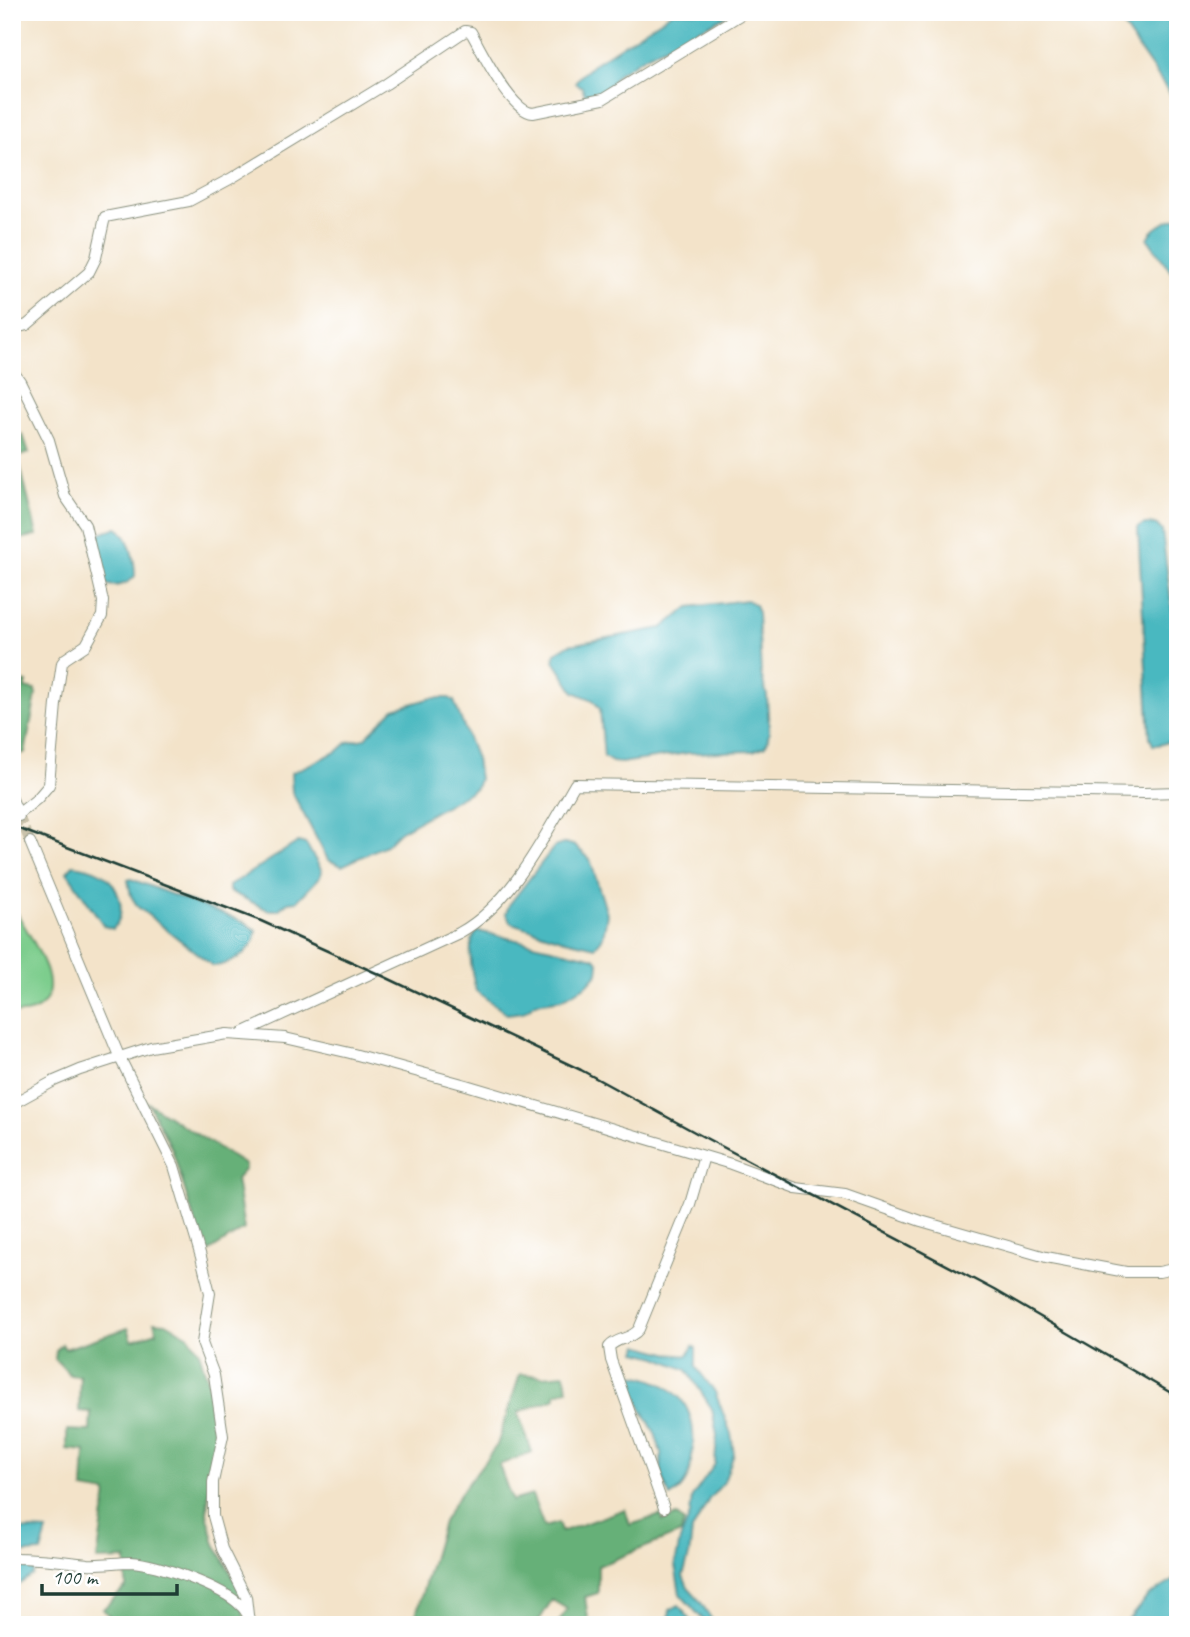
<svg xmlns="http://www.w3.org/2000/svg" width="1190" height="1637" font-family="Caveat,sans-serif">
  <rect width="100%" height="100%" fill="#fff"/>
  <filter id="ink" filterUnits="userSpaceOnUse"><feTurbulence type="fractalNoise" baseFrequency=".0143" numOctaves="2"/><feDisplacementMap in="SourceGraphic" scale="14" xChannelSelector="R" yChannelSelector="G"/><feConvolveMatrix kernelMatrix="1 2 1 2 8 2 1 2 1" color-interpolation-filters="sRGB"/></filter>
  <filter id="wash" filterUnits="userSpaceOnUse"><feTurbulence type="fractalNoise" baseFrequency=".00686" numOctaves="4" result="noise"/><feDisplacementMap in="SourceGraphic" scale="28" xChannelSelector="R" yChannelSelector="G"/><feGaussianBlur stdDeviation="1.57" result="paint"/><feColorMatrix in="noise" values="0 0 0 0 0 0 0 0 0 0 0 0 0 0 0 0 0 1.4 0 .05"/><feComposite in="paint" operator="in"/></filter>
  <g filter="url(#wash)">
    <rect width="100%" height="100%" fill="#f3e3c9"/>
    <path fill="#7dcd8d" stroke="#4e8560" stroke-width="2" d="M 12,909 L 17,913 C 29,936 63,981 43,1004 C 35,1013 23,1014 12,1013 Z"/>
    <path fill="#66b078" stroke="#427656" stroke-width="2" d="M 12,426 L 16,437 L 23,435 L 29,453 L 18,457 L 37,535 L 12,541 Z
      M 12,680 L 27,683 L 25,688 L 35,690 L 36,695 L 25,753 L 13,755 Z
      M 148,1103 L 245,1165 L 245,1169 L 236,1179 L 244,1229 L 205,1254 L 172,1149 Z
      M 154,1322 L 166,1323 L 189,1336 L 199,1351 L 211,1393 L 216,1426 L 217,1448 L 209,1488 L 207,1513 L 215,1544 L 241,1591 L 245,1625 L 117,1625 L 103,1609 L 126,1587 L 126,1559 L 97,1560 L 107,1493 L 83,1489 L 85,1451 L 67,1449 L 67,1430 L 90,1431 L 91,1412 L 79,1411 L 80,1376 L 70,1375 L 55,1359 L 56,1351 L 62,1344 L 65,1349 L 128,1328 L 132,1340 L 157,1332 Z
      M 520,1374 L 542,1376 L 564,1374 L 568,1389 L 555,1394 L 556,1398 L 518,1412 L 532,1452 L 499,1465 L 512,1501 L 532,1495 L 544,1527 L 558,1523 L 561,1532 L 625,1509 L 630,1525 L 661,1515 L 663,1521 L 677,1516 L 684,1522 L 681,1533 L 598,1566 L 598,1593 L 585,1597 L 588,1618 L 584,1625 L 558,1623 L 567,1609 L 552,1600 L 536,1625 L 413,1625 L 443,1522 L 459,1495 L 497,1445 Z"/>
    <path fill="#49b8c0" stroke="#347a7a" stroke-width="2" d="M 673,12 L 734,12 L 646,56 L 619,73 L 599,97 L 586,98 L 582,87 L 575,83 C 578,76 589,69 595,63 Z
      M 1113,12 L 1178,12 L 1178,105 Z
      M 1178,218 L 1178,287 L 1172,273 L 1148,239 C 1151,229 1167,220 1178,218 Z
      M 1145,524 L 1157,525 L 1162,531 L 1174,624 L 1177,731 C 1173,741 1163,746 1153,745 L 1150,738 L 1138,528 Z
      M 117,528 C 130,535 135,562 135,576 C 129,584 115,588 106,584 L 95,537 L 99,534 Z
      M 747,600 L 755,605 L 758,613 L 761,674 L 767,696 L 769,732 L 767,743 L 764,747 L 753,751 L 688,753 L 621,763 L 612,762 L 604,757 L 600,709 L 593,700 L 574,692 L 554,661 L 555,653 L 569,645 L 662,628 L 689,607 Z
      M 432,698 L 449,698 L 454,701 L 476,759 L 479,779 L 476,788 L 399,832 L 386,845 L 342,866 L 328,860 L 292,792 L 291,773 L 338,751 L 348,742 L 364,739 L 394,709 Z
      M 298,842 L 306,844 L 322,871 L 320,877 L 297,901 L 288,902 L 278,910 L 268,910 L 229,891 L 229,886 Z
      M 566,843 L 575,846 L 590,859 L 607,914 L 603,937 L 595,947 L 565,940 L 511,923 L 506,914 L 509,905 L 554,847 Z
      M 73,865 C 82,866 92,868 101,873 C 119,884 128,912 113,929 L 104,926 L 67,872 Z
      M 131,879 L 246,923 L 256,931 C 255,951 231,965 213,966 L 138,907 L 131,896 L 128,880 Z
      M 477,931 L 595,958 L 599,964 L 598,973 L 587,985 L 562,999 L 536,1003 L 523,1012 L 507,1014 L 476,991 C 472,975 466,944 477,931 Z
      M 639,1345 C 648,1348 681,1358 688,1355 L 693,1346 L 696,1348 L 696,1367 L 715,1392 L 731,1434 L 734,1454 L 724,1482 L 709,1499 L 692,1531 L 689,1556 L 683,1576 L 688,1588 L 700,1601 L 714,1623 L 718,1625 L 706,1623 L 680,1594 L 675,1565 L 680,1540 L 690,1515 L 692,1497 L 715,1464 L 717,1435 L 712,1409 L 687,1370 L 657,1357 L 637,1352 Z
      M 633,1375 C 679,1383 699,1409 692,1456 C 690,1474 687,1487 670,1497 L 661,1474 L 661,1453 L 655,1433 L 640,1406 L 630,1377 Z
      M 12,1529 L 47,1531 L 41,1552 L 12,1554 Z
      M 12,1564 L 30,1564 L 34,1570 L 33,1575 L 12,1589 Z
      M 1178,1578 L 1178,1625 L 1124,1625 L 1148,1596 Z
      M 679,1605 L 694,1625 L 668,1625 L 670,1610 Z"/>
  </g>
  <g filter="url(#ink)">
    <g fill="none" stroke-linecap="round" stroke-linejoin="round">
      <path stroke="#c9c2ab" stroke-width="10" stroke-dasharray="10 5" stroke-linecap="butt" d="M 19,816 L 30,842"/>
      <defs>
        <path id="street" d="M 12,329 L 27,325 L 89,272 L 96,258 L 105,217 L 189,201 L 230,179 L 386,84 L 465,31 L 471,32 C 481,50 511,112 533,113 L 603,99 L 745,12
          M 12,370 L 20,381 L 49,440 L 65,496 L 85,525 L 103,601 L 102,616 L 86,645 L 65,659 L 62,663 L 56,704 L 49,785 L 37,799 L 18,814
          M 12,799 L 19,816
          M 30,842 L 119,1056 L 174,1166 L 201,1257 L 210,1293 L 202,1343 L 214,1375 L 223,1436 L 213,1482 L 213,1516 L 222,1549 L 246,1597 L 248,1615
          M 242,1033 L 459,933 C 512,904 545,835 575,784 L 1144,793 L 1178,792
          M 12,1104 L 54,1081 L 80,1070 L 151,1047 L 227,1034 L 285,1038 L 350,1053 L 466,1085 L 731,1164 L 796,1188 L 845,1194 L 921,1221 L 1046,1257 L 1126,1272 L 1159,1272 L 1178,1268
          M 664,1508 L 611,1360 L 609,1347 C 617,1337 631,1340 639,1329 L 690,1204 L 704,1156
          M 12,1558 C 38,1558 62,1561 88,1564 C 102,1565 117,1562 131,1562 C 158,1564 223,1587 241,1606 C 247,1611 249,1617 251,1625"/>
      </defs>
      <use href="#street" stroke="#89907e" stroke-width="12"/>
      <use href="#street" stroke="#fff" stroke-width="10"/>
      <path stroke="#1f3d34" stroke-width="2.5" d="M 12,826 L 261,921 L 385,977 L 581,1070 L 700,1135 L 994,1290 L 1178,1397"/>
    </g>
  </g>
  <rect width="1190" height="1637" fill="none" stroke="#fff" stroke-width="42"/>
  <path d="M42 1584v10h135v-10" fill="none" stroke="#1f3d34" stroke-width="3.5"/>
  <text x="52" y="1584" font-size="21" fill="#1f3d34" stroke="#ffffff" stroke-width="5" paint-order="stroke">100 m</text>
</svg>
